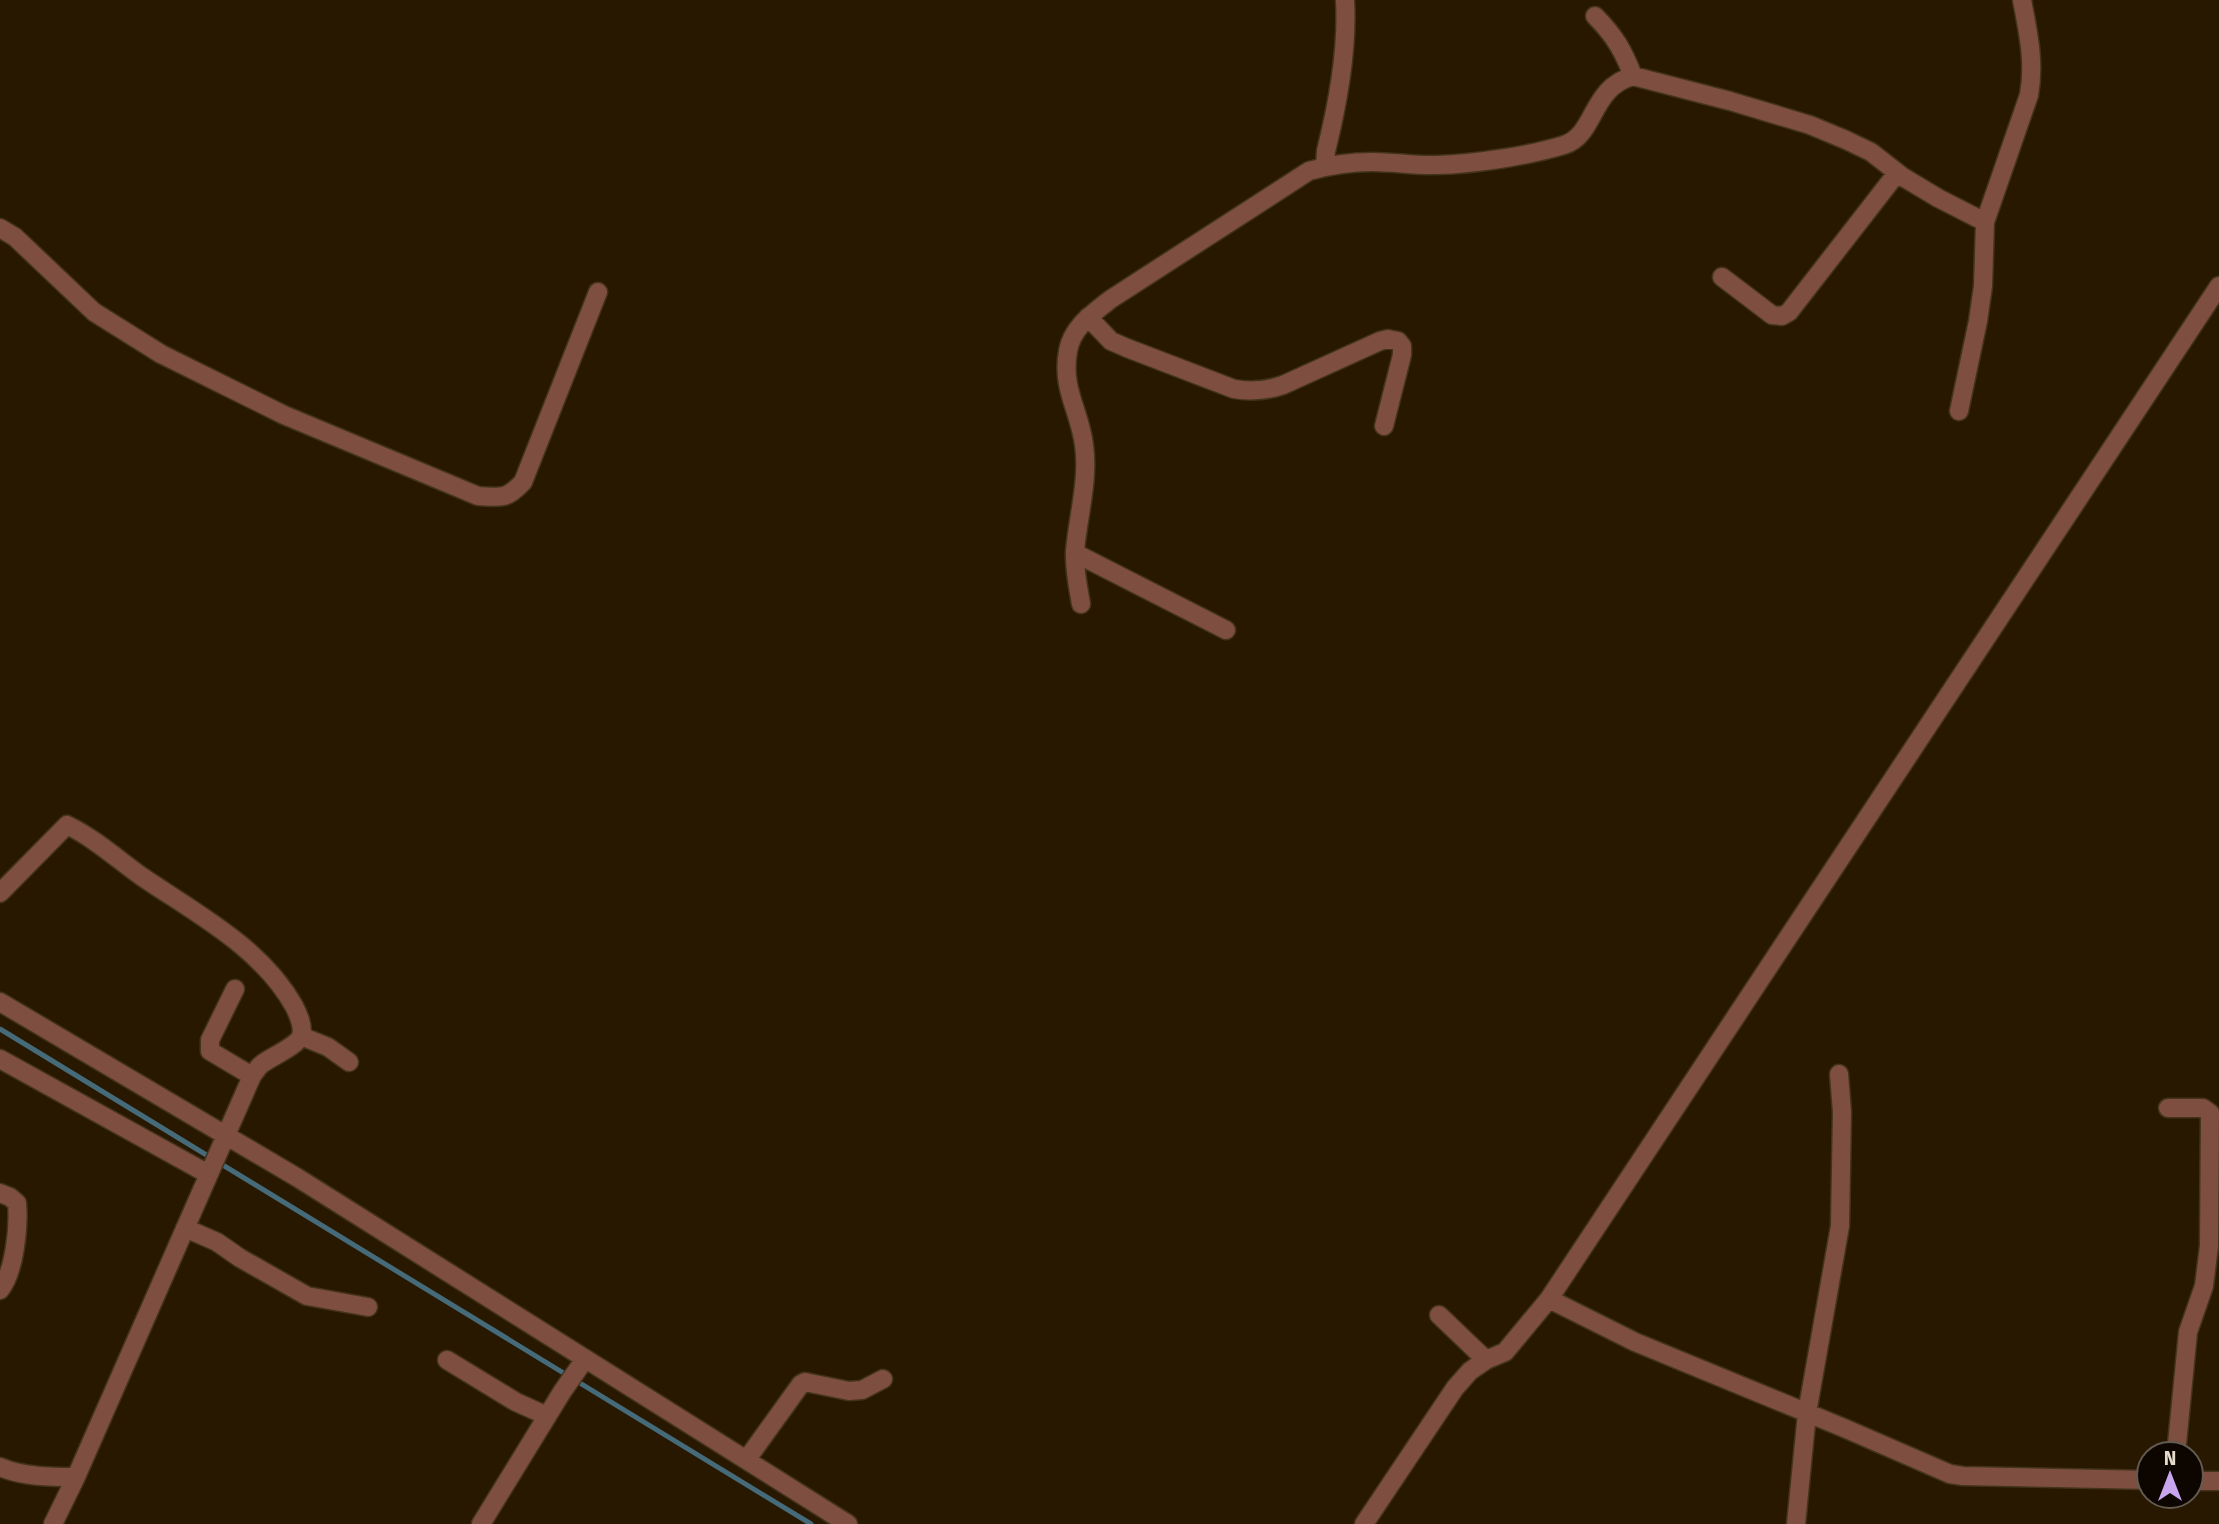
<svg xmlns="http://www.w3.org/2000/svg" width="2219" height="1524" font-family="'Fira Sans',sans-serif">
  <rect width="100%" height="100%" fill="#281800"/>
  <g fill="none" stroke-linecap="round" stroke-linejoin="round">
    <path stroke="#456a79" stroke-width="5" d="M 0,1029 L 811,1524"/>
    <defs>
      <path id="minor" d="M 1595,16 C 1614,35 1623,50 1633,76
        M 1325,166 L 1326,151 C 1338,103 1348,50 1345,0
        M 0,228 L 15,237 L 94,312 L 161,354 L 284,415 L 478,496 C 502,497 506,500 523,482 L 598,292
        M 1722,277 L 1772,315 L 1782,316 L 1789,312 L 1897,173
        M 1088,317 L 1111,341 L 1127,348 L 1234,389 C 1252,392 1266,391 1283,385 L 1380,341 L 1388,339 L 1398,341 L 1402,346 L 1402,355 L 1384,426
        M 1959,411 L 1978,321 L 1983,286 L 1985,222 L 2029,95 C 2035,62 2028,32 2022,0
        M 1075,553 L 1226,630
        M 1081,604 C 1078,586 1074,569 1075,551 C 1078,516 1089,480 1084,445 C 1080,411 1061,389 1068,351 C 1072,327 1093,313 1111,299 L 1309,171 C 1330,165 1352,162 1373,162 C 1394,162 1416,166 1437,165 C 1474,164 1528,156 1564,145 C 1596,135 1590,88 1633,76 L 1730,101 L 1810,125 L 1846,140 L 1871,152 L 1903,177 L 1938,198 L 1985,222
        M 0,893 L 67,825 C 94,838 116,858 141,876 C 195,913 261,947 294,1006 C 298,1014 304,1026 301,1036 C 297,1046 271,1057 262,1064 C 258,1067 255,1072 252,1076 L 76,1477 L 53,1524
        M 235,989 L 210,1040 L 210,1051 L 252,1076
        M 0,1002 L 298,1178 L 848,1524
        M 301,1036 L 328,1047 L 349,1062
        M 0,1059 L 208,1174
        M 2168,1108 L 2203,1108 L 2210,1113 L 2209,1246 L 2204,1286 L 2188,1332 L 2176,1454
        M 0,1193 L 10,1197 L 17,1203 C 19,1226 15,1271 0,1290
        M 185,1228 L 217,1242 L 240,1258 L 307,1296 L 368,1307
        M 1549,1299 L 1635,1342 L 1844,1428 L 1950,1474 L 1963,1476 L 2149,1480
        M 1439,1315 L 1486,1360
        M 447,1360 L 516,1402 L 547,1416
        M 747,1459 L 801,1384 L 805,1382 L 849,1391 L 862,1390 L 883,1379
        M 0,1467 C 24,1477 50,1477 76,1477
        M 2191,1481 L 2219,1481
        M 481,1524 L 562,1392 L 585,1359
        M 1364,1524 L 1455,1388 L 1470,1371 L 1486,1360 L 1505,1352 L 1549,1299 L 2219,286
        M 1796,1524 L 1807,1413 L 1840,1226 L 1842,1112 L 1839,1074"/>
    </defs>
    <use href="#minor" stroke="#43331c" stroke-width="21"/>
    <use href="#minor" stroke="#7e4e40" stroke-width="18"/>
  </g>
  <g transform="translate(2170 1475)"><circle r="33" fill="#0c0500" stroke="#635b51" stroke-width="2"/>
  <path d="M0-5L12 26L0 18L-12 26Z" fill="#c7a6ef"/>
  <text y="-10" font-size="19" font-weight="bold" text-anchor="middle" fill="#e6dbcb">N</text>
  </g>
</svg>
